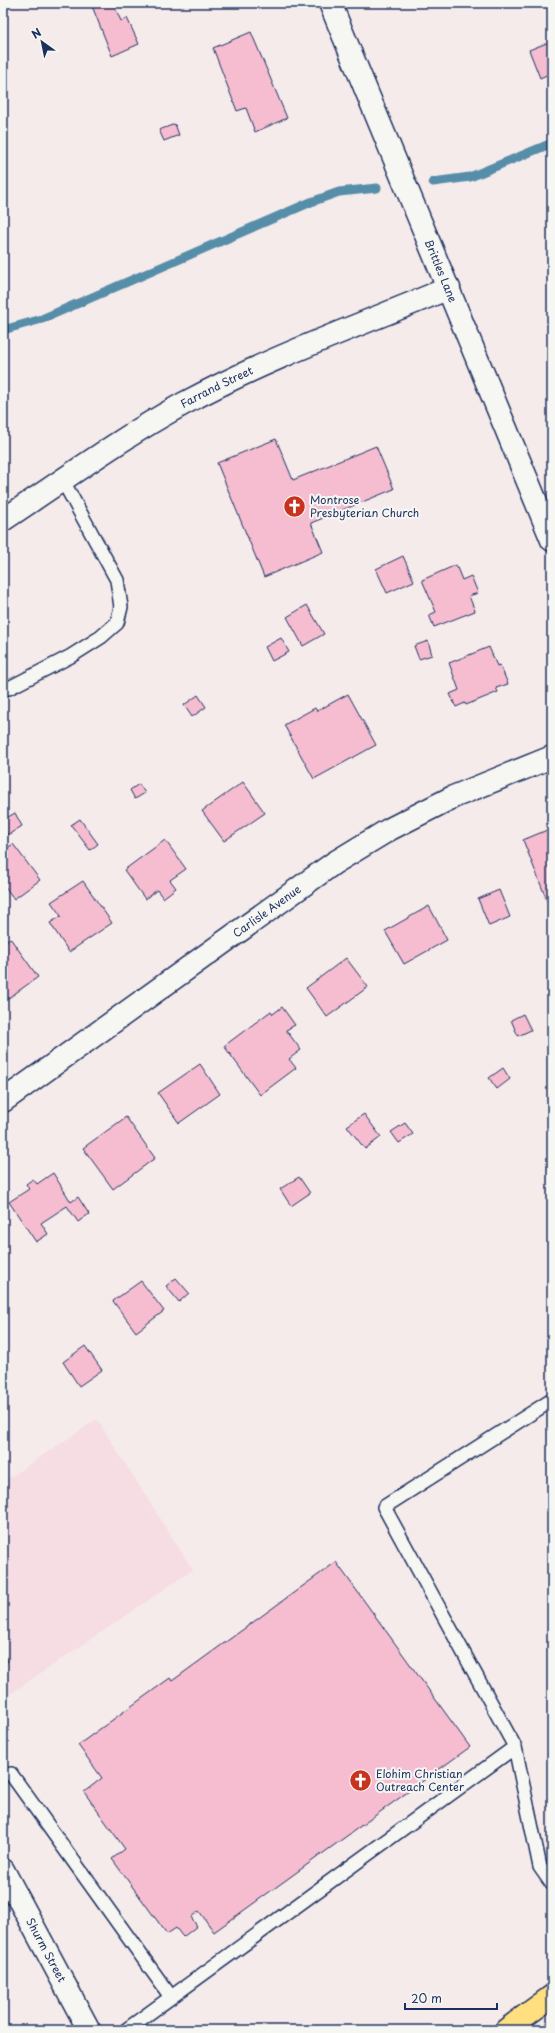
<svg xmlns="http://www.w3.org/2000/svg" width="555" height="2033" font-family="'Playpen Sans',sans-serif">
  <rect width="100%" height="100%" fill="#f6ebeb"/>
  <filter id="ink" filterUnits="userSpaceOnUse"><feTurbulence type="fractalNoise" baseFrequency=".025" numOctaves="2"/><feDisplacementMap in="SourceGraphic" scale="8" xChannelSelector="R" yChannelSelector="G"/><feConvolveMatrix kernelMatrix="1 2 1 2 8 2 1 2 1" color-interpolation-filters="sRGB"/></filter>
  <g filter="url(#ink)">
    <path fill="#f6dde3" d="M 97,1419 L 193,1570 L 3,1699 L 3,1482 Z"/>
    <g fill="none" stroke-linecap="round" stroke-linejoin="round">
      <path stroke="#568da8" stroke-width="9" d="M 433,182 L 470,177 L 552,143
        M 3,330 L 42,319 L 311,202 L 339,192 L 377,188"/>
    </g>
    <path fill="#f6bdd1" stroke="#1b2f5e" d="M 98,3 L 113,3 L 121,21 L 127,18 L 139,44 L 112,56 L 92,6 Z
      M 251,32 L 287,118 L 255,132 L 246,108 L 237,111 L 213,48 Z
      M 552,41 L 552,82 L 549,74 L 540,78 L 529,50 Z
      M 175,124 L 179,135 L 164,141 L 159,130 Z
      M 276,439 L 293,480 L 376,446 L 394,489 L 311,523 L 323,552 L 264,577 L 217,463 Z
      M 403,556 L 414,581 L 387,593 L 376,569 Z
      M 456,565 L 462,580 L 471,576 L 478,593 L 469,596 L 475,611 L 434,627 L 429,615 L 436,612 L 422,580 Z
      M 307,605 L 324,634 L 303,646 L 287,617 Z
      M 281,638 L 289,652 L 272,661 L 265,647 Z
      M 428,641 L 432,655 L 419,659 L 414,646 Z
      M 489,647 L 497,666 L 500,665 L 508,684 L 496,688 L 498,692 L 466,705 L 465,703 L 456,707 L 450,694 L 459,690 L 449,663 Z
      M 348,694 L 376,745 L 314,779 L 284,725 L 315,708 L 317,711 Z
      M 198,695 L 206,707 L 192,717 L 184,705 Z
      M 243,782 L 265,813 L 224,841 L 202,811 Z
      M 139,784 L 145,793 L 135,799 L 130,790 Z
      M 15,813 L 22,826 L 8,835 L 3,827 L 3,820 Z
      M 80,819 L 98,844 L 90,850 L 71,825 Z
      M 552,828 L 552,902 L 548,903 L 523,840 Z
      M 165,840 L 186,869 L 170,880 L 176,888 L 163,898 L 157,890 L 145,899 L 124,870 Z
      M 13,844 L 40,880 L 14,899 L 3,884 L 3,851 Z
      M 83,881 L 112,923 L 69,952 L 50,923 L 61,916 L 51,902 Z
      M 499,890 L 510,917 L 489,926 L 478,899 Z
      M 429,906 L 447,940 L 404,964 L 385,931 Z
      M 10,938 L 38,977 L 3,1002 L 3,956 L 7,954 L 3,948 L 3,943 Z
      M 346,958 L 368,987 L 327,1017 L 306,988 Z
      M 282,1007 L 295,1025 L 286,1030 L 301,1050 L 289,1059 L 296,1068 L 260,1095 L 224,1046 L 271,1011 L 273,1014 Z
      M 523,1014 L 531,1030 L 518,1036 L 511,1020 Z
      M 200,1064 L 220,1094 L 179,1123 L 158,1093 Z
      M 503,1068 L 510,1079 L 497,1089 L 489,1078 Z
      M 364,1114 L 381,1137 L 365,1149 L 347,1126 Z
      M 126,1117 L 155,1158 L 113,1189 L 83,1148 Z
      M 405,1123 L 413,1134 L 399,1143 L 391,1132 Z
      M 53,1173 L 71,1202 L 78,1197 L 89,1214 L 78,1222 L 67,1206 L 41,1223 L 48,1234 L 36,1242 L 9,1202 L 29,1189 L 26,1184 L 33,1179 L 37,1184 Z
      M 299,1177 L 310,1193 L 291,1206 L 280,1189 Z
      M 176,1278 L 189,1293 L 179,1302 L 166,1286 Z
      M 141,1281 L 164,1311 L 136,1332 L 113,1301 Z
      M 85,1346 L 102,1370 L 79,1386 L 63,1362 Z
      M 336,1562 L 470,1747 L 214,1932 L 199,1911 L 191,1917 L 197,1926 L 183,1937 L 176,1928 L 167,1934 L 112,1859 L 125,1849 L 84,1792 L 102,1778 L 78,1745 L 170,1678 L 172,1681 Z
      M 3,1653 L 8,1661 L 3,1665 Z"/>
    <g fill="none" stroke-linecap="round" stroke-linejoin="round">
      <defs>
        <path id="lane" d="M 3,687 L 9,688 L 71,656 L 101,637 L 117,623 L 121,607 L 117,580 L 63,481
          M 515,1747 L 540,1867 L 552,1884
          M 11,1774 L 171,1997
          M 126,2030 L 515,1747 L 384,1507 L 552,1400"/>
        <g id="street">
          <path id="s1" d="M 3,520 C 62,481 121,438 183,404 C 268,358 360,325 449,288"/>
          <path id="s2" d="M 3,1870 L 89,2030"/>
        </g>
        <g id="secondary">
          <path id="s3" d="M 330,3 L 552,540"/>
          <path id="s4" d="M 3,1101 L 334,863 L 390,829 L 453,797 L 552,757"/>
        </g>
        <path id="primary" d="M 506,2030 L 552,1996"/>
      </defs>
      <use href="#lane" stroke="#1b2f5e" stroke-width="16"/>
      <use href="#street" stroke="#1b2f5e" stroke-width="25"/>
      <use href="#secondary" stroke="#1b2f5e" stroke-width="25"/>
      <use href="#primary" stroke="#1b2f5e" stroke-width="25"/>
      <use href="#lane" stroke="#f6f6f2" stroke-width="13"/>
      <use href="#street" stroke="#f6f6f2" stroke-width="22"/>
      <use href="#secondary" stroke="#f6f6f2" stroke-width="22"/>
      <use href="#primary" stroke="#ffdf80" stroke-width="22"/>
    </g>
  </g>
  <defs>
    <symbol id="church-disc" viewBox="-11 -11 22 22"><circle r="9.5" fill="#c8321e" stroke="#f6f6f2"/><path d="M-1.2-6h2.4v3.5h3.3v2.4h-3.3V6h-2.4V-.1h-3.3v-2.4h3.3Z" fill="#fff"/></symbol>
  </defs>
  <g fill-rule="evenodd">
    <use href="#church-disc" x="282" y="494" width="25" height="25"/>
    <use href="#church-disc" x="348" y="1768" width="25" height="25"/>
  </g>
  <g text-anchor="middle" stroke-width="4" stroke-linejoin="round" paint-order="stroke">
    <g font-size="11" fill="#1b2f5e" stroke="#f6f6f2">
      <text dy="4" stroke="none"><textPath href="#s3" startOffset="290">Brittles Lane</textPath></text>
      <text dy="4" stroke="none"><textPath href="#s1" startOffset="252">Farrand Street</textPath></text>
      <text dy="4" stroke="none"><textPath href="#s4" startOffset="325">Carlisle Avenue</textPath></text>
      <text dy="4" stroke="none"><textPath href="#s2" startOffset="91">Shurm Street</textPath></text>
    </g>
    <g font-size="11" fill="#1b2f5e" stroke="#f6f6f2" text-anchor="start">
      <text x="310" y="504">Montrose<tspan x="310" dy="13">Presbyterian Church</tspan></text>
      <text x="376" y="1778">Elohim Christian<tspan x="376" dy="13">Outreach Center</tspan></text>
    </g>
  </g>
  <rect width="555" height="2033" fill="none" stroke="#f6f6f2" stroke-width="16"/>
  <rect x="8" y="8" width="539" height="2017" fill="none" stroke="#1b2f5e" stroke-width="1.5" filter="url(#ink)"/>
  <g transform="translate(42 42) rotate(327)" stroke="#f6f6f2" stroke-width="3" paint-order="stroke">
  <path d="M0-3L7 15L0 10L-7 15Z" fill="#1b2f5e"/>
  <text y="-6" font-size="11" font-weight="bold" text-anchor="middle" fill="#1b2f5e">N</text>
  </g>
  <path d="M405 2003v6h92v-6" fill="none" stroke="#1b2f5e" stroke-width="2"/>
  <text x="411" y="2003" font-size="12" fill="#1b2f5e" stroke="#f6f6f2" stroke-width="3" paint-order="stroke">20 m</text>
</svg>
